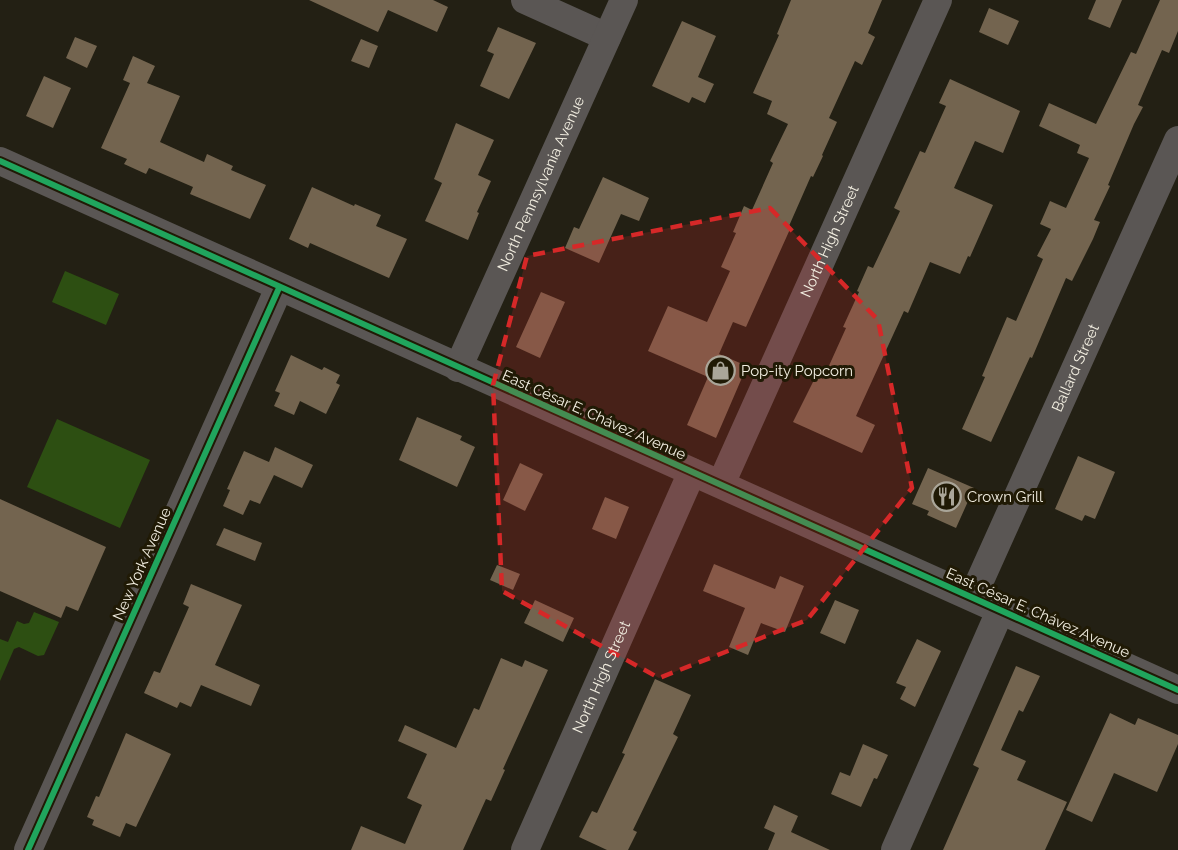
<svg xmlns="http://www.w3.org/2000/svg" width="1178" height="850" font-family="Raleway,sans-serif">
  <rect width="100%" height="100%" fill="#232014"/>
  <path fill="#2d4f12" d="M 65,271 L 119,294 L 106,325 L 52,302 Z
    M 57,419 L 150,460 L 120,528 L 27,487 Z
    M 34,612 L 59,622 L 44,655 L 38,656 L 19,647 L 14,649 L 0,681 L 0,639 L 8,642 L 17,621 L 24,624 L 29,623 Z"/>
  <path fill="#73644f" d="M 309,0 L 433,0 L 448,7 L 437,32 L 388,10 L 378,32 Z
    M 791,0 L 882,0 L 868,33 L 875,37 L 862,65 L 855,61 L 829,118 L 837,122 L 822,155 L 823,156 L 813,177 L 811,176 L 789,226 L 791,227 L 746,327 L 733,322 L 719,354 L 747,366 L 716,438 L 687,425 L 708,377 L 648,351 L 668,306 L 707,322 L 730,271 L 721,267 L 736,233 L 733,232 L 744,206 L 752,210 L 773,163 L 770,161 L 788,124 L 767,114 L 772,101 L 753,93 L 779,35 L 777,34 Z
    M 1096,0 L 1122,0 L 1110,28 L 1088,19 Z
    M 1160,0 L 1178,0 L 1178,31 L 1169,53 L 1162,50 L 1138,105 L 1143,107 L 1134,124 L 1108,185 L 1110,186 L 1094,220 L 1100,222 L 1093,239 L 1072,281 L 1066,278 L 1032,358 L 1030,357 L 991,442 L 962,429 L 985,377 L 982,376 L 1007,317 L 1016,321 L 1043,259 L 1037,256 L 1051,229 L 1040,224 L 1050,201 L 1066,208 L 1089,158 L 1077,153 L 1080,145 L 1039,126 L 1049,103 L 1096,124 L 1131,52 L 1136,54 Z
    M 989,8 L 1019,21 L 1008,45 L 979,32 Z
    M 682,21 L 716,36 L 698,77 L 714,84 L 705,103 L 692,97 L 689,103 L 652,86 Z
    M 498,27 L 536,43 L 509,99 L 480,86 L 494,54 L 487,51 Z
    M 75,37 L 97,46 L 87,68 L 66,58 Z
    M 361,39 L 378,46 L 369,68 L 351,61 Z
    M 133,56 L 155,66 L 147,83 L 180,96 L 160,142 L 204,162 L 207,154 L 233,166 L 231,170 L 266,185 L 250,219 L 190,194 L 193,187 L 149,168 L 146,174 L 124,164 L 127,159 L 101,148 L 130,83 L 123,80 Z
    M 44,76 L 71,88 L 53,128 L 26,116 Z
    M 950,79 L 1020,111 L 1003,153 L 975,141 L 954,188 L 993,205 L 970,257 L 968,256 L 960,274 L 930,262 L 908,313 L 904,311 L 856,416 L 875,425 L 862,453 L 793,422 L 816,376 L 823,379 L 846,328 L 843,327 L 859,292 L 857,291 L 868,266 L 873,268 L 900,211 L 894,208 L 904,186 L 920,151 L 925,153 L 946,106 L 939,103 Z
    M 456,123 L 494,140 L 478,175 L 491,181 L 477,212 L 479,213 L 468,240 L 425,221 L 442,183 L 434,179 Z
    M 603,177 L 649,198 L 639,221 L 621,214 L 599,263 L 565,248 L 574,227 L 579,229 Z
    M 312,187 L 354,206 L 355,204 L 381,215 L 376,226 L 407,239 L 389,278 L 310,243 L 308,248 L 289,239 Z
    M 541,292 L 565,302 L 540,358 L 516,347 Z
    M 291,355 L 322,370 L 324,367 L 340,375 L 336,383 L 340,385 L 326,414 L 300,401 L 294,415 L 274,406 L 280,393 L 275,391 Z
    M 417,417 L 462,436 L 460,440 L 475,447 L 457,487 L 399,460 Z
    M 275,447 L 313,465 L 302,488 L 274,475 L 260,504 L 250,500 L 243,515 L 223,506 L 230,490 L 227,489 L 244,451 L 269,462 Z
    M 1078,456 L 1115,472 L 1095,519 L 1085,515 L 1082,521 L 1055,509 Z
    M 520,463 L 543,474 L 525,511 L 503,500 Z
    M 928,468 L 974,488 L 956,528 L 927,515 L 929,511 L 912,504 Z
    M 605,497 L 629,507 L 616,539 L 592,529 Z
    M 0,499 L 106,547 L 78,611 L 66,606 L 61,618 L 0,591 Z
    M 224,528 L 262,543 L 255,561 L 216,545 Z
    M 714,564 L 775,589 L 780,576 L 804,586 L 785,632 L 761,623 L 748,655 L 729,647 L 745,608 L 703,591 Z
    M 497,565 L 520,574 L 513,590 L 490,580 Z
    M 191,584 L 242,605 L 215,665 L 260,685 L 251,706 L 201,685 L 191,707 L 180,702 L 177,708 L 144,693 L 154,671 L 160,673 L 189,607 L 183,604 Z
    M 535,600 L 574,618 L 563,642 L 524,623 Z
    M 835,600 L 859,610 L 845,644 L 820,633 Z
    M 917,639 L 941,651 L 915,707 L 900,699 L 906,687 L 896,683 Z
    M 501,658 L 522,667 L 525,660 L 548,670 L 503,769 L 505,770 L 491,801 L 486,799 L 463,850 L 351,850 L 361,826 L 405,844 L 422,805 L 407,798 L 427,754 L 398,741 L 405,725 L 456,748 L 474,708 L 479,710 Z
    M 1016,666 L 1040,676 L 1023,712 L 1019,710 L 1001,750 L 1026,761 L 1017,780 L 1067,802 L 1045,850 L 943,850 L 979,768 L 973,765 Z
    M 655,679 L 691,695 L 673,734 L 678,737 L 633,830 L 637,832 L 628,850 L 607,850 L 579,837 L 592,811 L 597,813 L 625,754 L 622,753 Z
    M 1110,713 L 1135,725 L 1138,718 L 1178,735 L 1178,744 L 1157,792 L 1114,773 L 1092,822 L 1066,810 Z
    M 126,733 L 171,754 L 136,827 L 126,823 L 120,837 L 92,825 L 94,820 L 87,817 L 96,796 L 99,797 Z
    M 863,744 L 888,755 L 877,779 L 874,778 L 861,807 L 831,794 L 840,772 L 850,776 Z
    M 774,805 L 798,816 L 791,832 L 830,850 L 768,850 L 775,833 L 764,828 Z"/>
  <g fill="none" stroke-linecap="round" stroke-linejoin="round">
    <g stroke="#5a5654" stroke-width="28">
      <path d="M 525,0 L 607,37"/>
      <path d="M 0,161 L 1178,690"/>
      <path id="s1" d="M 458,368 L 624,0"/>
      <path id="s2" d="M 721,484 L 938,0"/>
      <path id="s3" d="M 973,596 L 1178,140"/>
      <path d="M 28,850 L 279,288"/>
      <path id="s4" d="M 525,850 L 692,472"/>
      <path d="M 895,850 L 1001,609"/>
    </g>
    <defs>
      <path id="cycleway" d="M 0,161 L 1178,690
        M 28,850 L 279,288"/>
    </defs>
    <use href="#cycleway" stroke="#201a05" stroke-width="10"/>
    <use href="#cycleway" stroke="#20a55d" stroke-width="6"/>
  </g>
  <path fill="#d62828" fill-opacity="0.2" stroke="#d62828" stroke-width="4.5" stroke-dasharray="12 8" stroke-linejoin="round" d="M 770,208 L 878,320 L 912,488 L 807,620 L 659,678 L 502,591 L 493,385 L 527,256 Z"/>
  <defs>
    <symbol id="shop-ring" viewBox="-11 -11 22 22"><circle r="9.5" fill="#201a05" stroke="#aaa699" stroke-width="1.5"/><path d="M-5-2.5h2.3a2.7 3.5 0 0 1 5.4 0H5L5.5 6h-11ZM-1.5-2.5h3a1.5 2.3 0 0 0-3 0Z" fill="#aaa699"/></symbol>
    <symbol id="restaurant-ring" viewBox="-11 -11 22 22"><circle r="9.5" fill="#201a05" stroke="#aaa699" stroke-width="1.5"/><path d="M-5-6h1v4h1v-4h1v4h1v-4h1v5L-1.5 .5V6h-2V.5L-5-1ZM5-6V6H3V1.5H1.5Q1.5-4 5-6Z" fill="#aaa699"/></symbol>
  </defs>
  <g fill-rule="evenodd">
    <use href="#shop-ring" x="704" y="354" width="33" height="33"/>
    <use href="#restaurant-ring" x="930" y="480" width="33" height="33"/>
  </g>
  <g text-anchor="middle" stroke-width="6" stroke-linejoin="round" paint-order="stroke">
    <g font-size="15" fill="#f2eee1" stroke="#201a05">
      <text dy="5" stroke="none"><textPath href="#s1" startOffset="202">North Pennsylvania Avenue</textPath></text>
      <text dy="5" stroke="none"><textPath href="#s2" startOffset="266">North High Street</textPath></text>
      <text dy="5" stroke="none"><textPath href="#s3" startOffset="250">Ballard Street</textPath></text>
      <text transform="translate(594 415) rotate(24)" y="5">East César E. Chávez Avenue</text>
      <text transform="translate(142 564) rotate(-66)" y="5">New York Avenue</text>
      <text transform="translate(1038 613) rotate(24)" y="5">East César E. Chávez Avenue</text>
      <text dy="5" stroke="none"><textPath href="#s4" startOffset="189">North High Street</textPath></text>
    </g>
    <g font-size="15" fill="#f2eee1" stroke="#201a05" text-anchor="start">
      <text x="741" y="376">Pop-ity Popcorn</text>
      <text x="967" y="502">Crown Grill</text>
    </g>
  </g>
</svg>
